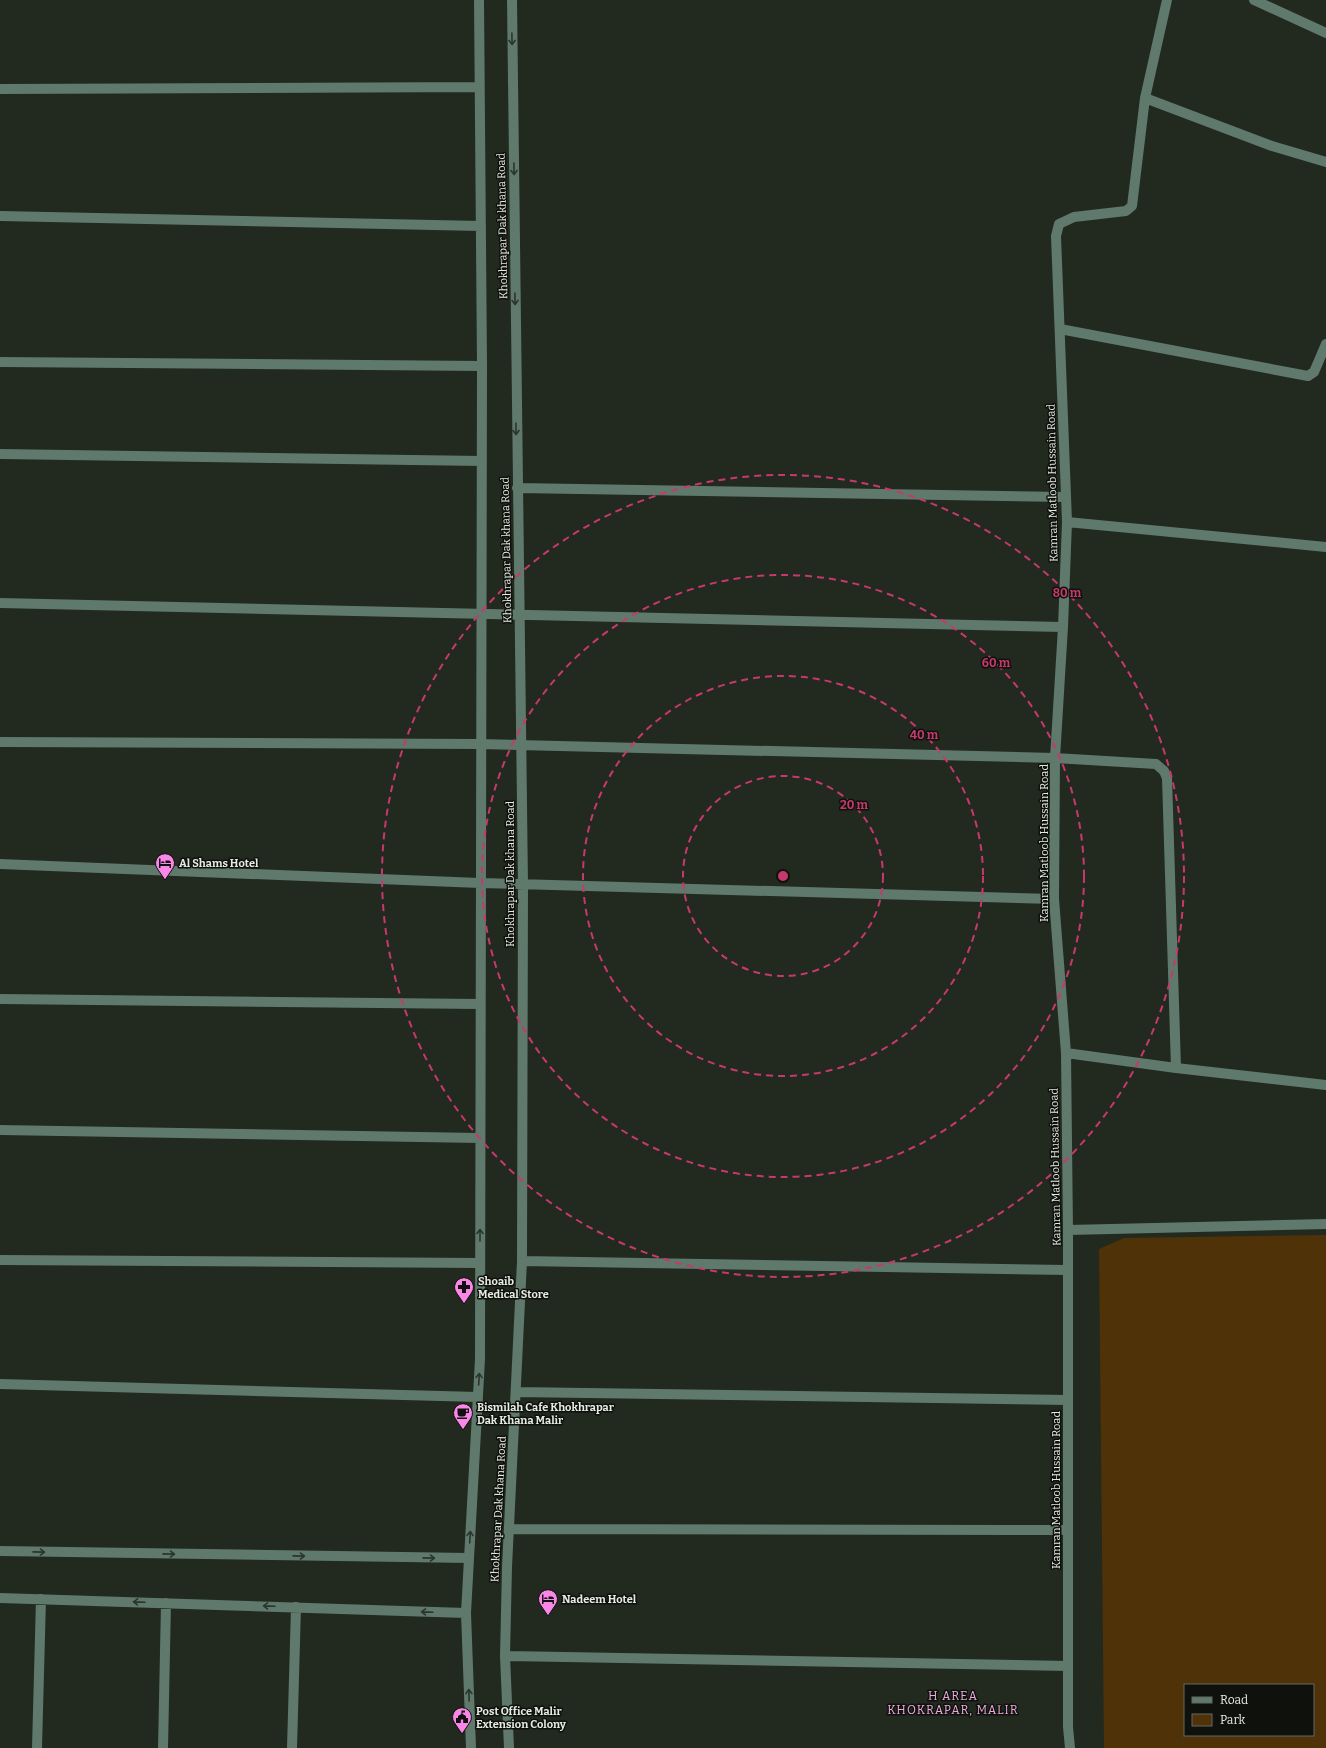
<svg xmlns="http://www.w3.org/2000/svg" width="1326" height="1748" font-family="Bitter,serif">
  <rect width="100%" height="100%" fill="#22291e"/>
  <path fill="#503209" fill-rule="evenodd" d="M 1326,1235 L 1326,1748 L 1104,1748 L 1099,1249 L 1124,1238 ZM 1185,1685 L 1313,1685 L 1313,1735 L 1185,1735 Z"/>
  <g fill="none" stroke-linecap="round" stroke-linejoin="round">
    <path stroke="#5f796c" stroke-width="10" d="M 1254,0 L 1326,33
      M 0,89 L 479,87
      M 1145,98 L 1272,146 L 1326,162
      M 0,216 L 481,226
      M 1060,329 L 1308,376 L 1314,372 L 1326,344
      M 0,362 L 482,366
      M 0,454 L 482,461
      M 517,488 L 1066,497
      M 1067,522 L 1326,547
      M 0,603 L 1063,627
      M 0,742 L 481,744 L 1055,758 L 1156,764 L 1164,771 L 1167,778 L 1176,1068
      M 0,864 L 480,883 L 1054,899
      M 0,999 L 480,1004
      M 1066,1053 L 1176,1068 L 1326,1085
      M 0,1130 L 480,1138
      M 1068,1230 L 1326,1224
      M 0,1260 L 480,1263
      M 522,1261 L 1068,1270
      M 0,1384 L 478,1397
      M 516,1392 L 1068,1400
      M 509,1529 L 1068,1530
      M 0,1551 L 469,1558
      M 0,1598 L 466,1613
      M 505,1656 L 1068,1666
      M 37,1748 L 41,1599
      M 163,1748 L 166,1603
      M 292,1748 L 296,1607
      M 471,1748 L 466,1613 L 480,1359 L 482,366 L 479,0
      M 509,1748 L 505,1656 L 507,1567 L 522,1261 L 523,885 L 512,0
      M 1070,1748 L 1068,1727 L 1068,1230 L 1066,1053 L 1054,899 L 1055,758 L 1063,627 L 1067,522 L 1056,236 L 1059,224 L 1074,217 L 1126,211 L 1132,206 L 1145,98 L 1167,0"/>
  </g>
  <defs><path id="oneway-shaft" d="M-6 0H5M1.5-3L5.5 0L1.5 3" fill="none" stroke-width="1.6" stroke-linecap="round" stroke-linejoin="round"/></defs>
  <g stroke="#2a352e">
    <use href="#oneway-shaft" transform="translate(512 39) rotate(89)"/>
    <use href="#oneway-shaft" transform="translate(514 169) rotate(89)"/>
    <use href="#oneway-shaft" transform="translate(515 299) rotate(89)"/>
    <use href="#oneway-shaft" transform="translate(516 429) rotate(89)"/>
    <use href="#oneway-shaft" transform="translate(480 1235) rotate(-90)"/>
    <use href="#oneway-shaft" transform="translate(479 1379) rotate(-87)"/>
    <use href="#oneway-shaft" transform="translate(470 1537) rotate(-87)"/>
    <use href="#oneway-shaft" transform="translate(39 1552) rotate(1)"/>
    <use href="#oneway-shaft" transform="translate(169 1554) rotate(1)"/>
    <use href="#oneway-shaft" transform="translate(299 1556) rotate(1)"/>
    <use href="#oneway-shaft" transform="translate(429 1558) rotate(1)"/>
    <use href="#oneway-shaft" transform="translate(139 1602) rotate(-178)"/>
    <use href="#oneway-shaft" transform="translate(269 1606) rotate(-178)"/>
    <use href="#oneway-shaft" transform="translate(427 1612) rotate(-178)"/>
    <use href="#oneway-shaft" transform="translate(469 1695) rotate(-92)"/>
  </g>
  <g fill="none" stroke="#c7386f" stroke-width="2" stroke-dasharray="7 5">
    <circle cx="783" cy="876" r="100"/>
    <circle cx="783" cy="876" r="200"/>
    <circle cx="783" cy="876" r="301"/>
    <circle cx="783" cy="876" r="401"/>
  </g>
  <defs>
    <symbol id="hotel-pin" viewBox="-11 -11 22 30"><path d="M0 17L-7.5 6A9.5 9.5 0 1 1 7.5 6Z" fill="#fa87e7" stroke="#0e110c"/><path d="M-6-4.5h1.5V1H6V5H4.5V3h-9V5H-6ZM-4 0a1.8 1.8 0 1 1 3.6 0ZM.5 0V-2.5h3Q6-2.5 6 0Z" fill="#111"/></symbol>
    <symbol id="pharmacy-pin" viewBox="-11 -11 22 30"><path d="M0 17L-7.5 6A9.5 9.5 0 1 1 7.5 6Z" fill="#fa87e7" stroke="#0e110c"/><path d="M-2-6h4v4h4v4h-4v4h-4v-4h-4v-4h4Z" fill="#111"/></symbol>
    <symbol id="cafe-pin" viewBox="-11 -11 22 30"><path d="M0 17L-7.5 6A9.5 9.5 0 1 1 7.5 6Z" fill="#fa87e7" stroke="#0e110c"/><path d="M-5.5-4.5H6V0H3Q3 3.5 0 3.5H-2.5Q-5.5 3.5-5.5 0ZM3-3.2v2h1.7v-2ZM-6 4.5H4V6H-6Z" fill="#111"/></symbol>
    <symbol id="civic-pin" viewBox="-11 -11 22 30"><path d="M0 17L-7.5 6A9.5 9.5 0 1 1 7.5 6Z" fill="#fa87e7" stroke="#0e110c"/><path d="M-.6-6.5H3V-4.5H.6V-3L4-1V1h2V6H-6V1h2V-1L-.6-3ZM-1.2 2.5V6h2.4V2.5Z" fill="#111"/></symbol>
  </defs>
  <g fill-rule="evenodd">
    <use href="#hotel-pin" x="154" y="852" width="22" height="30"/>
    <use href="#pharmacy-pin" x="453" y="1276" width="22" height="30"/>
    <use href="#cafe-pin" x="452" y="1402" width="22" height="30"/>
    <use href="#hotel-pin" x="537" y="1588" width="22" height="30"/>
    <use href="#civic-pin" x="451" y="1706" width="22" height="30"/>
  </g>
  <g text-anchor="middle" stroke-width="3" stroke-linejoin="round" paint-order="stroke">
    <g font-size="11" fill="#e6ebe3" stroke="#0e110c">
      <text transform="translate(502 226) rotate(-91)" y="4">Khokhrapar Dak khana Road</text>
      <text transform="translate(1052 483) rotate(-91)" y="4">Kamran Matloob Hussain Road</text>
      <text transform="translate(506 550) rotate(-91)" y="4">Khokhrapar Dak khana Road</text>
      <text transform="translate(1044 843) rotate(-90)" y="4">Kamran Matloob Hussain Road</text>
      <text transform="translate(510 874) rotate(-90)" y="4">Khokhrapar Dak khana Road</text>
      <text transform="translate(1055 1167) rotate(-91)" y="4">Kamran Matloob Hussain Road</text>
      <text transform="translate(1056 1490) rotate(-90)" y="4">Kamran Matloob Hussain Road</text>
      <text transform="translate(498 1509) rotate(-87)" y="4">Khokhrapar Dak khana Road</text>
    </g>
    <g font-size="11" font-weight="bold" fill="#e6ebe3" stroke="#0e110c" text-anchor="start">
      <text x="179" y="867">Al Shams Hotel</text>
      <text x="478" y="1285">Shoaib<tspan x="478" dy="13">Medical Store</tspan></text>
      <text x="477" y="1411">Bismilah Cafe Khokhrapar<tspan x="477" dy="13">Dak Khana Malir</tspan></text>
      <text x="562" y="1603">Nadeem Hotel</text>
      <text x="476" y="1715">Post Office Malir<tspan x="476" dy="13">Extension Colony</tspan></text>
    </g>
    <g font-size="12" letter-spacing="1" fill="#ebabde" stroke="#0e110c">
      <text x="953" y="1700">H AREA<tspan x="953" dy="14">KHOKRAPAR, MALIR</tspan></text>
    </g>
  </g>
  <circle cx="783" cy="876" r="6" fill="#c7386f" stroke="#0e110c" stroke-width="2"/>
  <g font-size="12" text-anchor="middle" font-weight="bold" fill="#c7386f" stroke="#0e110c" stroke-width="3" stroke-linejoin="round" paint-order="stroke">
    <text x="1067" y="597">80 m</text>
    <text x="996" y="667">60 m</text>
    <text x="924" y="739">40 m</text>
    <text x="854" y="809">20 m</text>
  </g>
  <rect x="1184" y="1684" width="130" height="52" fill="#0e110c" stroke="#646862"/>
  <rect x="1192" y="1697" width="20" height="6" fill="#5f796c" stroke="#646862"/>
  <text x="1220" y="1704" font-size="12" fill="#e6ebe3">Road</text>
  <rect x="1192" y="1714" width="20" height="12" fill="#503209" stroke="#646862"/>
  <text x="1220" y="1724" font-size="12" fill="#e6ebe3">Park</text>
</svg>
